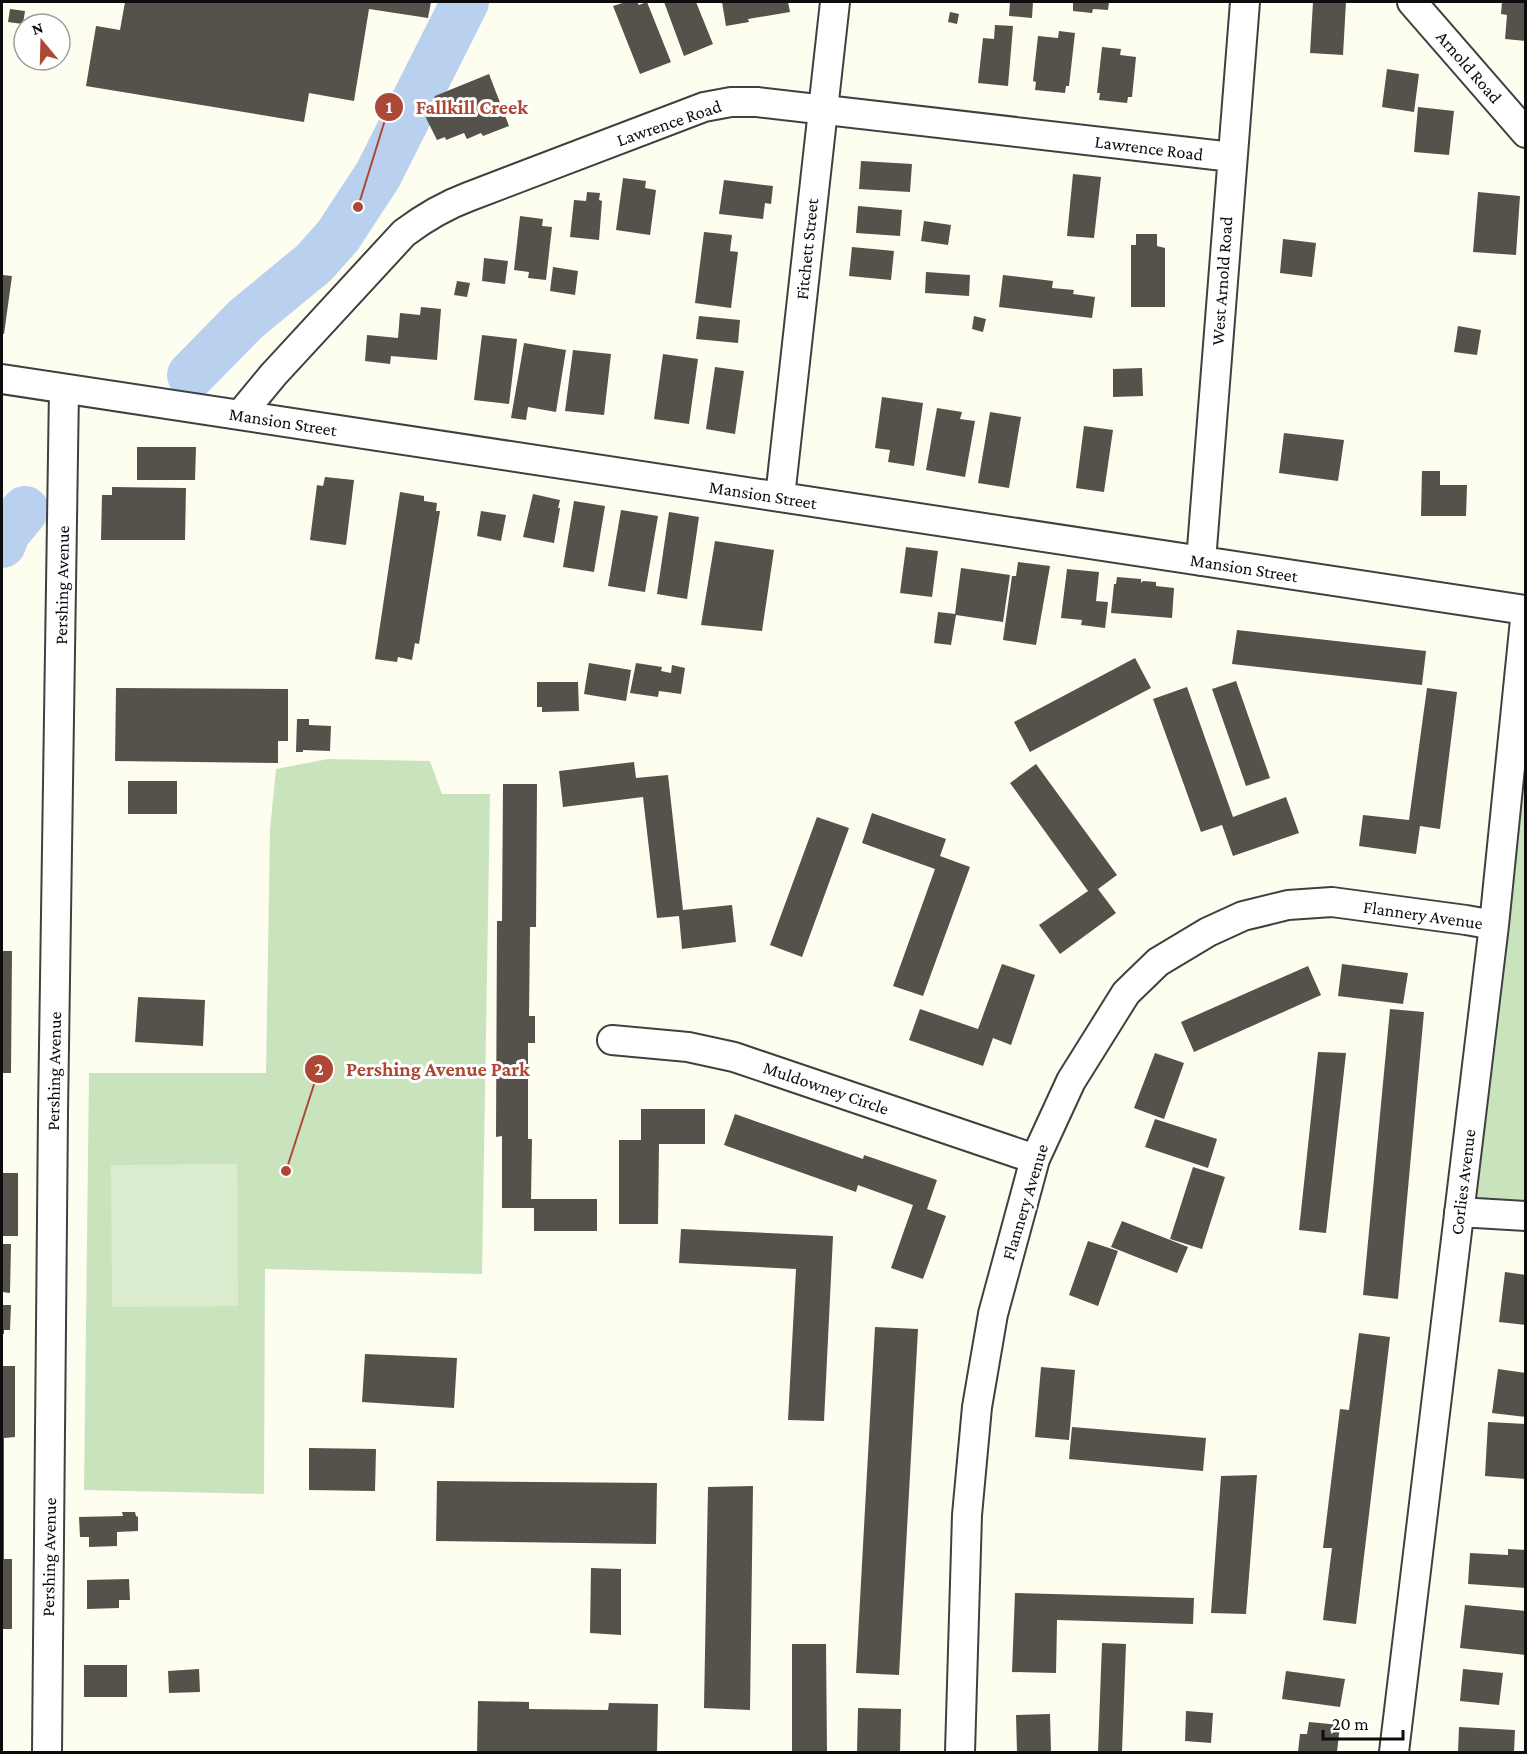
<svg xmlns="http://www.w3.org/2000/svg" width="1527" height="1754" font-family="'Crimson Pro',serif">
  <rect width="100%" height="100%" fill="#fdfdf0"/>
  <path fill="#c9e4bd" d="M 1525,610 L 1525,1216 L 1459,1212 Z
    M 328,759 L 430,761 L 442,794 L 490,794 L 482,1274 L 265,1269 L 264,1494 L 84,1490 L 89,1073 L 266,1073 L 270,829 L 276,769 Z"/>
  <path fill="#dbecce" d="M 237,1164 L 238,1306 L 112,1307 L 111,1165 Z"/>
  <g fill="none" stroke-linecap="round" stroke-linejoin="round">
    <path stroke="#bad0ef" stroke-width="48" d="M 191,375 L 246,319 L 314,263 L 338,236 L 378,175 L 465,2
      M 2,544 L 6,533 L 25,510"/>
  </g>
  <path fill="#55514b" d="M 125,2 L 431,2 L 428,18 L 369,9 L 354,101 L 309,93 L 304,122 L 86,86 L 96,26 L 120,30 Z
    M 626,2 L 628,3 L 637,2 L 639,5 L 647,2 L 671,62 L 640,74 L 613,6 Z
    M 664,2 L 696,2 L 713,44 L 684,56 Z
    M 722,2 L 788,2 L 790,12 L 748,19 L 749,22 L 726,26 Z
    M 1010,2 L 1033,2 L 1032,18 L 1009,16 Z
    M 1073,2 L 1109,2 L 1108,10 L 1093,9 L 1092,13 L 1073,11 Z
    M 1313,2 L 1346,2 L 1343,55 L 1310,53 Z
    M 1502,2 L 1526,2 L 1526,41 L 1505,39 L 1507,15 L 1501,14 Z
    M 10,9 L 25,11 L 23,24 L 8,22 Z
    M 950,12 L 959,14 L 957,24 L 948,22 Z
    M 995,25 L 1013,26 L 1008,86 L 978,83 L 983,38 L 994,39 Z
    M 1059,31 L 1075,33 L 1069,86 L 1066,86 L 1065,93 L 1035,90 L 1036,82 L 1033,81 L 1038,36 L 1058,38 Z
    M 1102,47 L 1121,49 L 1120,55 L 1136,57 L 1132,97 L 1128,97 L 1127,103 L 1099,100 L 1100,93 L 1097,93 Z
    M 1387,69 L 1419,74 L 1414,112 L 1382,107 Z
    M 489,74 L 509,126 L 483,136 L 481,133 L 467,139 L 464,133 L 446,140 L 445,137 L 437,140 L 426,118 L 435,96 Z
    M 1418,107 L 1454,111 L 1449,155 L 1414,152 Z
    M 861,161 L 912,164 L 910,192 L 859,189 Z
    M 1073,174 L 1101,177 L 1094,238 L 1067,236 Z
    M 623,178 L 646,181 L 645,188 L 656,190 L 650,235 L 616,230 Z
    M 724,180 L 773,186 L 771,204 L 765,203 L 763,219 L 719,214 Z
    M 587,192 L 600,193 L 599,200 L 602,201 L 599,240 L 570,237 L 574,200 L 586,201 Z
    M 1478,192 L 1520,196 L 1516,255 L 1473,252 Z
    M 858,206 L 902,210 L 900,236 L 856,233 Z
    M 520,216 L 543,219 L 542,226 L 552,227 L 546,280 L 528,278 L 529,272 L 514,270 Z
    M 924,221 L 951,225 L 948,245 L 921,241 Z
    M 704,232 L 732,235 L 730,251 L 738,252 L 731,308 L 695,303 Z
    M 1136,234 L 1157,234 L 1157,246 L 1165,248 L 1165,307 L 1131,307 L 1131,245 L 1136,245 Z
    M 1283,239 L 1316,243 L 1312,277 L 1280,273 Z
    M 852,247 L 894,251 L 891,280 L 849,276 Z
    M 484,258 L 508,261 L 505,284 L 482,281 Z
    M 553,267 L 578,271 L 575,295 L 550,291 Z
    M 926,272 L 970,275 L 969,296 L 925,293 Z
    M 2,275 L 12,276 L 4,334 L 2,334 Z
    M 1003,275 L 1053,281 L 1052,288 L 1074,290 L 1073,294 L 1095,297 L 1092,318 L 999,307 Z
    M 457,281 L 470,283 L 467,297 L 454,295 Z
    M 421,307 L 441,309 L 437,360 L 391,356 L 390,364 L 365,361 L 367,335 L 398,338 L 400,313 L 420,315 Z
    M 699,316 L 740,320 L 738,343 L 696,339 Z
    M 974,316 L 986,319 L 983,332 L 972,329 Z
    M 1458,326 L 1481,330 L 1477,355 L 1454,352 Z
    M 482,335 L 517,339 L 509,404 L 474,400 Z
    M 524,343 L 566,350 L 556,412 L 528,407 L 526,420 L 511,418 Z
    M 573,350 L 611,354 L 604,415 L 565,411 Z
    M 663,354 L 698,359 L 689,424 L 654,419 Z
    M 715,367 L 744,371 L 735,434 L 706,429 Z
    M 1142,368 L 1143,396 L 1113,397 L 1113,369 Z
    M 882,397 L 923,403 L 914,466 L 888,462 L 890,450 L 875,448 Z
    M 937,408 L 962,412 L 960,419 L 975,421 L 965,477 L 926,470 Z
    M 990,412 L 1021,417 L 1009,488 L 978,483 Z
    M 1084,426 L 1113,430 L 1104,492 L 1076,488 Z
    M 1284,433 L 1344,440 L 1338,481 L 1279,473 Z
    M 137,447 L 196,447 L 195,480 L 137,480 Z
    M 1422,471 L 1440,471 L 1440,485 L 1467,485 L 1466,516 L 1421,516 Z
    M 325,477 L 354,480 L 346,545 L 310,540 L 317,485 L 323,486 Z
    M 112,487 L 186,488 L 185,540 L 101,540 L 102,495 L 112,495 Z
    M 400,492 L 424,496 L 424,501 L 437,503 L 436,511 L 440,511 L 419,644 L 415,643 L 412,660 L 398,657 L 397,662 L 375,659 Z
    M 533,494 L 560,500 L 558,508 L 560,508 L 554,543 L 523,537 Z
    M 574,501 L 605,506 L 594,572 L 563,567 Z
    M 621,510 L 658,516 L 645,592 L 608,586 Z
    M 481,511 L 506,515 L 501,541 L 477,536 Z
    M 669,512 L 699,517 L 687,599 L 657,594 Z
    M 715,541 L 774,550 L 762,631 L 701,625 Z
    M 906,547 L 938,551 L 932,597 L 900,593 Z
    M 1018,562 L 1050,566 L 1036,645 L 1003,640 L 1012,576 L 1016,576 Z
    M 961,568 L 1010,575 L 1003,622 L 956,615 L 951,645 L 934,643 L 938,612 L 955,614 Z
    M 1067,569 L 1099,572 L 1096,601 L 1108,602 L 1105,628 L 1081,625 L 1082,620 L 1061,618 Z
    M 1117,577 L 1141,579 L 1141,583 L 1143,581 L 1156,582 L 1156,586 L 1174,588 L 1172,618 L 1111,613 L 1114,584 L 1116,584 Z
    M 1237,630 L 1426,651 L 1422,685 L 1232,664 Z
    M 1135,658 L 1151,688 L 1030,752 L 1014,722 Z
    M 589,663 L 631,670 L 626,701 L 584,694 Z
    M 636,663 L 662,667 L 661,671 L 671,673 L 672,665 L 685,668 L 681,694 L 659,691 L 658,697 L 630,693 Z
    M 1236,681 L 1270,778 L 1246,786 L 1212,689 Z
    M 537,682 L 578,682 L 579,711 L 542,712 L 542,707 L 537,707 Z
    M 1187,687 L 1233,817 L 1286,797 L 1299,833 L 1233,856 L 1222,825 L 1201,832 L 1153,699 Z
    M 116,688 L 288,689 L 288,741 L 278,741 L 278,763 L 115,761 Z
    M 1427,688 L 1457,692 L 1440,829 L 1420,826 L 1416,854 L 1359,846 L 1363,815 L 1409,820 Z
    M 297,719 L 309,719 L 309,725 L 331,726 L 330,751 L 303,750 L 303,752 L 296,752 Z
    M 634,762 L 636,778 L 668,775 L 683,910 L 732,905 L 736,942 L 682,949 L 679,916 L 657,918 L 643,797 L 563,807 L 559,771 Z
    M 1036,764 L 1117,875 L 1098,889 L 1116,913 L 1060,954 L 1039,925 L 1088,891 L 1010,783 Z
    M 128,781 L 177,781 L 177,814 L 128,814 Z
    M 503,784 L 537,784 L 536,927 L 530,927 L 529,1016 L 535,1016 L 535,1043 L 528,1043 L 528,1139 L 532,1139 L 531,1199 L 597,1199 L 597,1231 L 534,1231 L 534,1208 L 502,1208 L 502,1136 L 496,1137 L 497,921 L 502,921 Z
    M 872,813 L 946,839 L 940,856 L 970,867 L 923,996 L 893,986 L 935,869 L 862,843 Z
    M 817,817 L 849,828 L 802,957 L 770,945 Z
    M 2,951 L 12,951 L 11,1073 L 2,1073 Z
    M 1002,964 L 1035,975 L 1011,1045 L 993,1038 L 983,1066 L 909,1040 L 920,1009 L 978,1029 Z
    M 1342,964 L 1408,973 L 1403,1004 L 1338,996 Z
    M 1308,966 L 1321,995 L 1194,1052 L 1181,1022 Z
    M 138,997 L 205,1000 L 203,1046 L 135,1042 Z
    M 1390,1009 L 1424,1012 L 1398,1299 L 1363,1295 Z
    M 1318,1052 L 1346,1053 L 1326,1233 L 1299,1230 Z
    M 1155,1053 L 1184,1063 L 1164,1119 L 1134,1108 Z
    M 641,1109 L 705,1109 L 705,1144 L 659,1144 L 658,1224 L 619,1224 L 619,1140 L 641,1140 Z
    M 735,1114 L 863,1159 L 864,1155 L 937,1180 L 927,1209 L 946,1216 L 923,1279 L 891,1268 L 913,1205 L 858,1185 L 856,1192 L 724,1145 Z
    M 1155,1119 L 1217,1139 L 1208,1168 L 1145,1147 Z
    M 1193,1167 L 1225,1177 L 1202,1249 L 1170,1239 Z
    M 2,1173 L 18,1173 L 18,1236 L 2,1236 Z
    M 1122,1221 L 1188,1247 L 1177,1273 L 1111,1247 Z
    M 681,1229 L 833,1236 L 824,1421 L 788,1420 L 796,1269 L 679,1263 Z
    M 1088,1241 L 1118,1251 L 1098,1306 L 1069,1295 Z
    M 2,1244 L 11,1244 L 10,1293 L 2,1292 Z
    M 1505,1272 L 1526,1275 L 1526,1325 L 1499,1322 Z
    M 2,1305 L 11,1305 L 10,1330 L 4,1330 L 4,1334 L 2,1334 Z
    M 875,1327 L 918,1329 L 899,1675 L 856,1673 Z
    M 1359,1333 L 1390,1337 L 1356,1624 L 1323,1620 L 1332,1548 L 1323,1548 L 1340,1409 L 1349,1410 Z
    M 365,1354 L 457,1358 L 454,1408 L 362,1402 Z
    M 2,1366 L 15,1366 L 15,1437 L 4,1438 L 4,1559 L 12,1559 L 12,1629 L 2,1629 Z
    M 1041,1367 L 1075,1370 L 1069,1440 L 1035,1437 Z
    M 1498,1369 L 1526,1373 L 1526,1417 L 1492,1413 Z
    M 1488,1422 L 1526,1424 L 1526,1479 L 1485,1476 Z
    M 1072,1427 L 1206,1438 L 1203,1471 L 1069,1459 Z
    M 309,1448 L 376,1449 L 375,1491 L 309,1490 Z
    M 1257,1475 L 1246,1614 L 1211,1613 L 1221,1476 Z
    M 437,1481 L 657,1483 L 656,1544 L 436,1541 Z
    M 753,1486 L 750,1710 L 704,1708 L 708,1487 Z
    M 122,1512 L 135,1512 L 136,1516 L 138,1517 L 138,1531 L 117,1532 L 117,1546 L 89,1547 L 89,1537 L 80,1537 L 79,1517 L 123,1516 Z
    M 1508,1549 L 1526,1550 L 1526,1588 L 1468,1584 L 1470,1553 L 1508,1555 Z
    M 591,1568 L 621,1569 L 621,1635 L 590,1633 Z
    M 129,1579 L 130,1600 L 119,1600 L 119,1608 L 87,1609 L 87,1580 Z
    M 1015,1593 L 1194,1598 L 1193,1624 L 1057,1620 L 1056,1673 L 1012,1672 Z
    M 1465,1605 L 1526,1611 L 1526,1655 L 1460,1648 Z
    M 1102,1643 L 1126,1644 L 1122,1752 L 1098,1752 Z
    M 792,1644 L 826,1644 L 827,1752 L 792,1752 Z
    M 84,1665 L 127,1665 L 127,1697 L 84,1697 Z
    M 199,1669 L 200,1692 L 169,1693 L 168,1671 Z
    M 1463,1669 L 1503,1673 L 1499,1705 L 1460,1701 Z
    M 1286,1671 L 1345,1679 L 1340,1707 L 1282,1699 Z
    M 478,1701 L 529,1702 L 529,1709 L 608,1710 L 609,1703 L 658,1704 L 657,1752 L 477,1752 Z
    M 858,1708 L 901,1709 L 900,1752 L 857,1752 Z
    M 1186,1711 L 1213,1713 L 1211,1743 L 1185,1741 Z
    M 1050,1714 L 1051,1752 L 1017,1752 L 1016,1715 Z
    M 1309,1722 L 1340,1725 L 1337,1752 L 1298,1752 L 1300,1734 L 1307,1734 Z
    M 1459,1727 L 1515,1730 L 1514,1752 L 1458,1752 Z"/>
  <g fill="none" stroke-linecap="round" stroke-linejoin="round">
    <defs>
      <path id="minor" d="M 1412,2 L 1526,133
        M 2,379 L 1525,610
        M 240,415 L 273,375 L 404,233 C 424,218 444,206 468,197 L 704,107 L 731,102 L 757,102 L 1232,157
        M 780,497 L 835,2
        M 1201,561 L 1245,2
        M 612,1040 L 688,1047 L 734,1057 L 1035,1159
        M 1459,1212 L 1526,1216
        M 47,1752 L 53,1112 L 64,389
        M 960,1752 L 967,1515 L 977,1407 L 993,1314 L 1035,1159 L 1071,1081 L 1126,993 L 1158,962 L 1208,932 L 1243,916 L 1288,905 L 1332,902 L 1466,920 L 1494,925
        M 1394,1752 L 1494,925 L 1526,610"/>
    </defs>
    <use href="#minor" stroke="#404040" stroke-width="32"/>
    <use href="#minor" stroke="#fff" stroke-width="28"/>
  </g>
  <g text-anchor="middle" stroke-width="6" stroke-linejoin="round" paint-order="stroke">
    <g font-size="18" fill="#0d0d0d" stroke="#fff">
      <text transform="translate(1469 67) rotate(49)" y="6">Arnold Road</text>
      <text transform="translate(669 123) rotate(-19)" y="6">Lawrence Road</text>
      <text transform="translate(1149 148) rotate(7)" y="6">Lawrence Road</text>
      <text transform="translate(807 249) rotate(-84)" y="6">Fitchett Street</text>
      <text transform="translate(1222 281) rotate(-86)" y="6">West Arnold Road</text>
      <text transform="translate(283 422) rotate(9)" y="6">Mansion Street</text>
      <text transform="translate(763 495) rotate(9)" y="6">Mansion Street</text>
      <text transform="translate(1244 568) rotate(9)" y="6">Mansion Street</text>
      <text transform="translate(62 585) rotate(-89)" y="6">Pershing Avenue</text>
      <text transform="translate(1423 915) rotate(8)" y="6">Flannery Avenue</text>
      <text transform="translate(54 1071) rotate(-89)" y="6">Pershing Avenue</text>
      <text transform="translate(826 1088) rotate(19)" y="6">Muldowney Circle</text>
      <text transform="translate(1463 1182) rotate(-83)" y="6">Corlies Avenue</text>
      <text transform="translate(1025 1202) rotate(-73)" y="6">Flannery Avenue</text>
      <text transform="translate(49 1557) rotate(-89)" y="6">Pershing Avenue</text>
    </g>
  </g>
  <path fill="none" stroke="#ad4836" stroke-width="2" d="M358 207L389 107M286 1171L319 1069"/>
  <g fill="#ad4836" stroke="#fff" stroke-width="2">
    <circle cx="358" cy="207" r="6"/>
    <circle cx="286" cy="1171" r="6"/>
    <circle cx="389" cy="107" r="15"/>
    <circle cx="319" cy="1069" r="15"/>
  </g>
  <g font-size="18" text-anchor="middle" font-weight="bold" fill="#fff">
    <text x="389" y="113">1</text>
    <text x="319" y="1075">2</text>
  </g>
  <g font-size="20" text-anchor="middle" font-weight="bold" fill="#ad4836" stroke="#fff" stroke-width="6" stroke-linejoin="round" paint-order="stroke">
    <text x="472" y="114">Fallkill Creek</text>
    <text x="438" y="1076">Pershing Avenue Park</text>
  </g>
  <rect width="1527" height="1754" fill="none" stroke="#0d0d0d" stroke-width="6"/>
  <g transform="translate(42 42) rotate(341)"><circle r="28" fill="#ffffff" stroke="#9e9e9e" stroke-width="1.5"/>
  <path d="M0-4.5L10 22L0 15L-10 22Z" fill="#ad4836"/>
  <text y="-9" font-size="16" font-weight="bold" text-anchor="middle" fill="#0d0d0d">N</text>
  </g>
  <path d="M1323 1730v9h80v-9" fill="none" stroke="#0d0d0d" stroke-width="3"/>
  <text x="1332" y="1730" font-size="18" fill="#0d0d0d" stroke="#ffffff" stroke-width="4.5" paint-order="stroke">20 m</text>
</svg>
